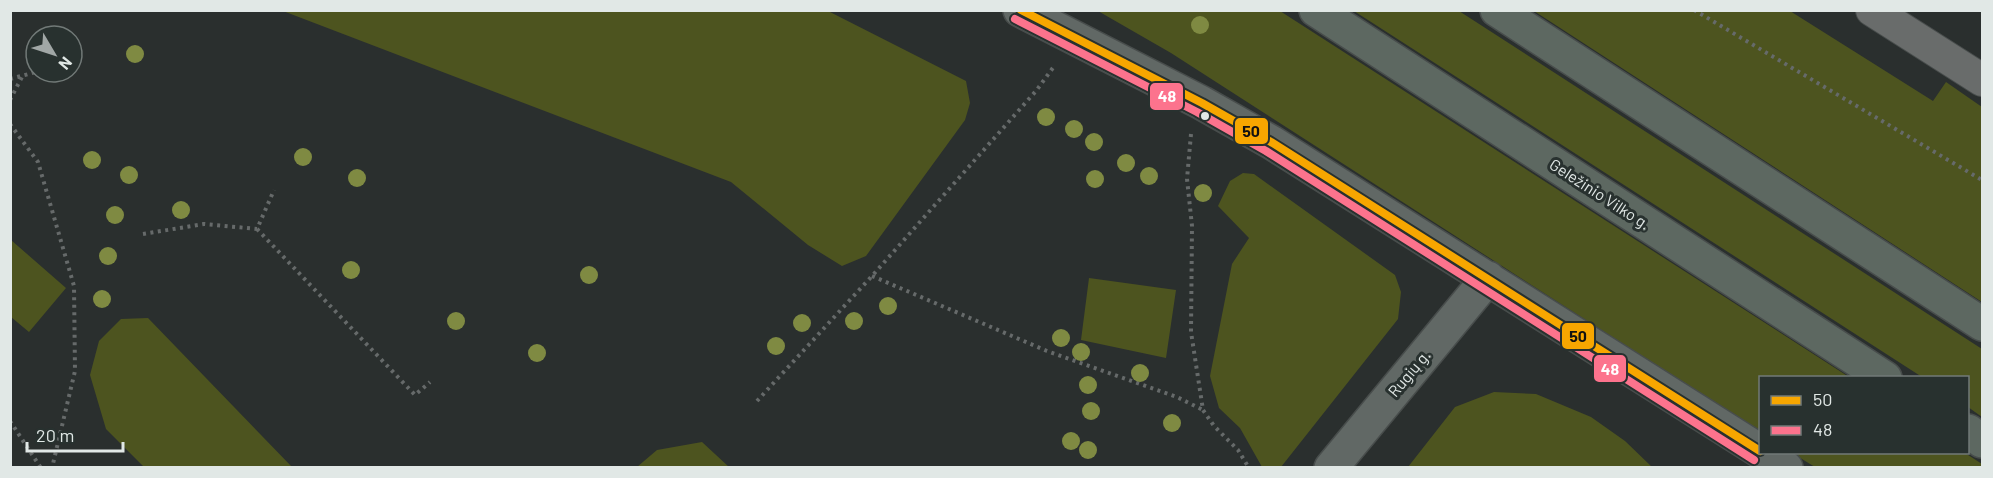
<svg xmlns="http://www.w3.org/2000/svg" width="1993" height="478" font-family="Barlow,sans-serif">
  <rect width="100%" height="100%" fill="#2a2f2e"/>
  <path fill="#4d541f" d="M 283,11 L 828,11 L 966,81 L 970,103 L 965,120 L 866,256 L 842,266 L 808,245 L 731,182 Z
    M 1098,11 L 1280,11 L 1849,377 L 1760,378 L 1760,432 L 1171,53 Z
    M 1354,11 L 1459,11 L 1982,349 L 1982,417 L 1968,407 L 1968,378 L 1922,377 Z
    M 1534,11 L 1790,11 L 1933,101 L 1946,82 L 1982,107 L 1982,302 Z
    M 1243,173 L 1254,174 L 1395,275 L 1401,292 L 1398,319 L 1281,467 L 1262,467 L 1240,428 L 1219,408 L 1210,376 L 1232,264 L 1249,238 L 1218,206 L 1230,181 Z
    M 11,240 L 66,288 L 29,332 L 11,317 Z
    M 1089,278 L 1176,290 L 1166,358 L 1081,340 Z
    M 148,318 L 292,467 L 144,467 L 106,429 L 90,375 L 99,341 L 121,319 Z
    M 1494,392 L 1536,394 L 1591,417 L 1625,441 L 1652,467 L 1408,467 L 1455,407 Z
    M 702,442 L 729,467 L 637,467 L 657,450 Z
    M 1792,453 L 1965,453 L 1982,464 L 1982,467 L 1815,467 Z"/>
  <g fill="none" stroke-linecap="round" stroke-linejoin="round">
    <defs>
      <path id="street" d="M 1872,10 L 1982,80"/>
      <path id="secondary" d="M 1020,10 L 1202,103 L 1271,142 L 1760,451
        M 1762,452 L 1786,468
        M 1331,468 L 1488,278"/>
      <path id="highway" d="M 1316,10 L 1885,378
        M 1497,10 L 1982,324
        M 1968,431 L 1982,441"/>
    </defs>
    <use href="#street" stroke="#484d4c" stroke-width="34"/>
    <use href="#secondary" stroke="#484d4c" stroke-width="36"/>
    <use href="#highway" stroke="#484d4c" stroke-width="36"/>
    <path stroke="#666a6a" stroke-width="4" stroke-dasharray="3 4.5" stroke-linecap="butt" d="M 1694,10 L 1982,180
      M 72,63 L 79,61
      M 10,79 L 36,72
      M 10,100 L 23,75
      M 10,124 L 38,162 L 74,286 L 75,371 L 52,468
      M 1191,134 L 1187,179 L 1192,226 L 1191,332 L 1203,410 L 1214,426 L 1238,450 L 1249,468
      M 257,229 L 415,395 L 430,382
      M 143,234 L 204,224 L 257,229 L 274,190
      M 872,276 L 1047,351 L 1177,397 L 1203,410
      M 757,401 L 872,276 L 1036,91 L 1055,65
      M 10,421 L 41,468"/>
    <use href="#street" stroke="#696c6b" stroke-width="32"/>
    <use href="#secondary" stroke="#616865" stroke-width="33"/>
    <use href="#highway" stroke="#5d6861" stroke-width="33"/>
    <defs>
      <path id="bus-1" d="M 1021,10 L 1202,103 L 1271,142 L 1760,451"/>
      <path id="bus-2" d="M 1015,19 L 1197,112 L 1266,151 L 1754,460"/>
    </defs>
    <use href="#bus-1" stroke="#28312f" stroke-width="12"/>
    <use href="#bus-2" stroke="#28312f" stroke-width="12"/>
    <use href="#bus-1" stroke="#f7a600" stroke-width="8"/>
    <use href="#bus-2" stroke="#fc738d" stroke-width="8"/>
  </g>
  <g fill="#7f8a42">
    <circle cx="1200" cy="25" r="9"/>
    <circle cx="135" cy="54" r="9"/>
    <circle cx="1046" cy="117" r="9"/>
    <circle cx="1074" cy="129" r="9"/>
    <circle cx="1094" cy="142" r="9"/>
    <circle cx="303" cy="157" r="9"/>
    <circle cx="92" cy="160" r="9"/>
    <circle cx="1126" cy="163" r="9"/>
    <circle cx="129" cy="175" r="9"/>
    <circle cx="1149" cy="176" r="9"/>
    <circle cx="357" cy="178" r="9"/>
    <circle cx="1095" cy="179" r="9"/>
    <circle cx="1203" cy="193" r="9"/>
    <circle cx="181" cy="210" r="9"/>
    <circle cx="115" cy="215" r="9"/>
    <circle cx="108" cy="256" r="9"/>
    <circle cx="351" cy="270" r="9"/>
    <circle cx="589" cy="275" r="9"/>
    <circle cx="102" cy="299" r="9"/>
    <circle cx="888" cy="306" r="9"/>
    <circle cx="456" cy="321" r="9"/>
    <circle cx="854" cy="321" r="9"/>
    <circle cx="802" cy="323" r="9"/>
    <circle cx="1061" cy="338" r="9"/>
    <circle cx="776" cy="346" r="9"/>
    <circle cx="1081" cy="352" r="9"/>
    <circle cx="537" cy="353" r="9"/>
    <circle cx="1140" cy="373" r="9"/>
    <circle cx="1088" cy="385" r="9"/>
    <circle cx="1091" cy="411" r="9"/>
    <circle cx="1172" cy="423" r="9"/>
    <circle cx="1071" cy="441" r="9"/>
    <circle cx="1088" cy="450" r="9"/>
  </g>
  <circle fill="#e1e8e6" stroke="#28312f" stroke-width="2" cx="1205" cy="116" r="5"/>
  <g text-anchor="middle" stroke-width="6" stroke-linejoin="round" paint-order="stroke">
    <g font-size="16" fill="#e1e8e6" stroke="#28312f">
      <text transform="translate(1600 194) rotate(33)" y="6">Geležinio Vilko g.</text>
      <text transform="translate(1409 373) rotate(-50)" y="6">Rugių g.</text>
    </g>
  </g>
  <g stroke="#28312f" stroke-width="2">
    <rect x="1149" y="82" width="35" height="29" rx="6" fill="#fc738d"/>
    <rect x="1234" y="117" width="35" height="28" rx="6" fill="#f7a600"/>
    <rect x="1561" y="322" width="34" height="28" rx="6" fill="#f7a600"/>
    <rect x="1593" y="354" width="34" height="29" rx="6" fill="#fc738d"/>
  </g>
  <g font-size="16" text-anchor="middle" font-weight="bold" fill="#fff">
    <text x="1167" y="102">48</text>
    <text x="1610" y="375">48</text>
  </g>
  <g font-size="16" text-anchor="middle" font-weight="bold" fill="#111">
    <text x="1251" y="137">50</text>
    <text x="1578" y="342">50</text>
  </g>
  <rect width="1993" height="478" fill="none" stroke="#e1e8e6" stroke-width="24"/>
  <rect x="1759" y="376" width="210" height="78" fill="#28312f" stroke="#727a78" stroke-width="1.5"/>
  <rect x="1771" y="396" width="30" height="9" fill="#f7a600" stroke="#727a78" stroke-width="1.5"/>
  <text x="1813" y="406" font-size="18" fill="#e1e8e6">50</text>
  <rect x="1771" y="426" width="30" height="9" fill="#fc738d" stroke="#727a78" stroke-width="1.5"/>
  <text x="1813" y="436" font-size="18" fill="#e1e8e6">48</text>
  <g transform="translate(54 54) rotate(129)"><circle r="28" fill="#28312f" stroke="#727a78" stroke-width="1.5"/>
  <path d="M0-4.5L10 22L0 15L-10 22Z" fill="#a1a7a6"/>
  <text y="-9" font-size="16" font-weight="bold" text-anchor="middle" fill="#e1e8e6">N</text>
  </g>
  <path d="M27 442v9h96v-9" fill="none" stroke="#e1e8e6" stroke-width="3"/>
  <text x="36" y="442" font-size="18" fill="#e1e8e6" stroke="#28312f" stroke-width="4.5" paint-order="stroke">20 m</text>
</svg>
